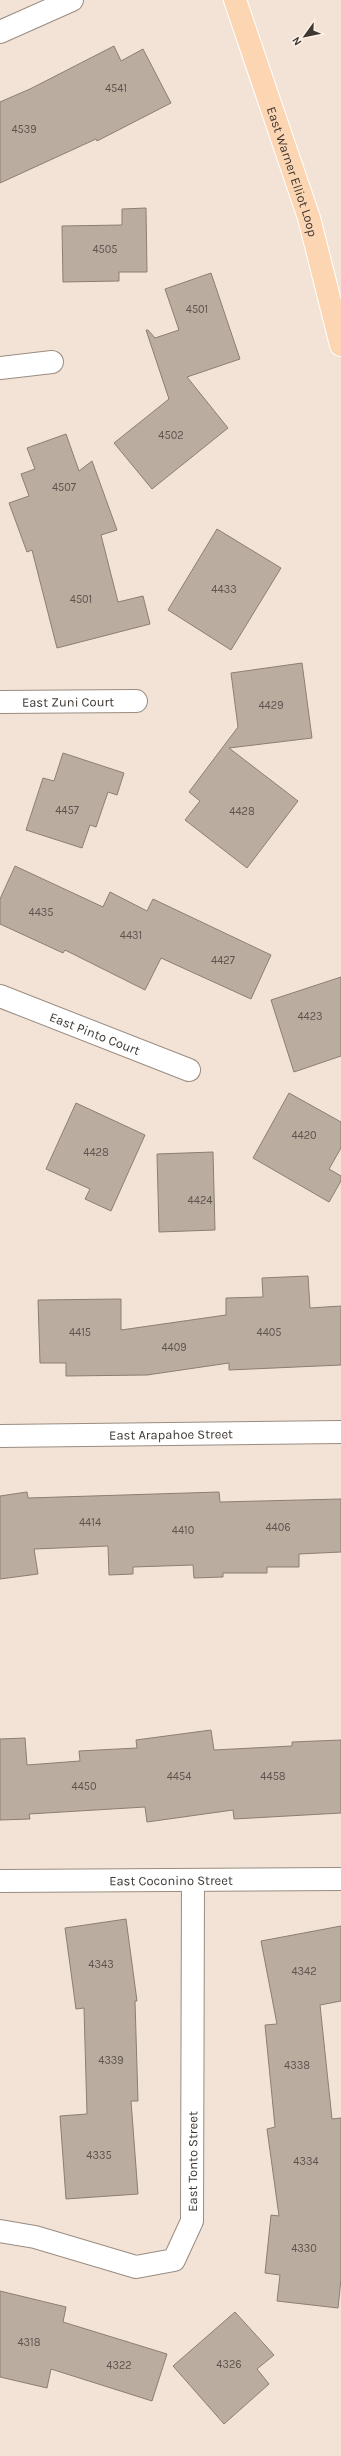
<svg xmlns="http://www.w3.org/2000/svg" width="341" height="2456" font-family="Karla,sans-serif">
  <rect width="100%" height="100%" fill="#f2e3d6"/>
  <path fill="#bbaca0" stroke="#8c7e72" d="M 114,46 L 121,61 L 143,49 L 171,103 L 97,141 L 96,139 L 0,183 L 0,102 L 30,89 Z
    M 146,208 L 147,272 L 119,272 L 119,281 L 63,282 L 62,226 L 122,225 L 122,209 Z
    M 211,273 L 240,359 L 187,377 L 228,428 L 152,489 L 114,443 L 169,399 L 146,330 L 148,330 L 155,338 L 179,330 L 165,289 Z
    M 66,434 L 79,471 L 92,461 L 117,530 L 101,535 L 118,602 L 143,596 L 150,624 L 57,648 L 32,550 L 27,552 L 9,503 L 29,496 L 21,474 L 35,469 L 27,448 Z
    M 217,529 L 281,568 L 231,650 L 168,610 Z
    M 302,663 L 312,738 L 229,748 L 298,801 L 247,868 L 185,820 L 200,801 L 189,792 L 238,727 L 231,673 Z
    M 63,753 L 124,773 L 117,795 L 108,792 L 96,827 L 90,825 L 82,848 L 26,830 L 43,778 L 54,781 Z
    M 15,866 L 103,907 L 110,892 L 147,911 L 153,899 L 271,955 L 251,999 L 161,958 L 145,990 L 65,950 L 63,953 L 0,924 L 0,899 Z
    M 341,977 L 341,1056 L 294,1072 L 271,1000 Z
    M 289,1093 L 341,1122 L 341,1148 L 329,1169 L 341,1176 L 341,1181 L 329,1202 L 253,1158 Z
    M 76,1103 L 145,1135 L 111,1211 L 85,1199 L 90,1189 L 46,1169 Z
    M 213,1152 L 215,1230 L 159,1232 L 157,1154 Z
    M 308,1276 L 310,1308 L 341,1306 L 341,1365 L 229,1370 L 229,1363 L 147,1375 L 66,1376 L 66,1363 L 40,1363 L 38,1300 L 121,1299 L 121,1330 L 226,1315 L 226,1298 L 263,1297 L 262,1278 Z
    M 27,1492 L 28,1498 L 219,1492 L 220,1502 L 341,1499 L 341,1552 L 299,1554 L 299,1567 L 267,1567 L 267,1573 L 223,1573 L 223,1577 L 194,1578 L 193,1565 L 133,1567 L 133,1574 L 109,1575 L 108,1546 L 34,1549 L 38,1574 L 0,1579 L 0,1496 Z
    M 211,1730 L 214,1750 L 292,1746 L 292,1742 L 341,1740 L 341,1813 L 234,1819 L 233,1810 L 147,1822 L 145,1807 L 29,1814 L 30,1819 L 0,1820 L 0,1739 L 25,1738 L 27,1765 L 80,1761 L 79,1751 L 137,1748 L 136,1740 Z
    M 126,1919 L 137,2001 L 135,2001 L 138,2101 L 131,2101 L 138,2194 L 66,2199 L 60,2116 L 87,2114 L 84,2008 L 76,2009 L 65,1928 Z
    M 341,1926 L 341,2001 L 320,2005 L 332,2119 L 341,2118 L 341,2279 L 338,2308 L 277,2301 L 280,2275 L 265,2273 L 271,2215 L 279,2216 L 267,2129 L 275,2127 L 265,2025 L 277,2024 L 261,1941 Z
    M 0,2291 L 66,2307 L 63,2322 L 167,2354 L 152,2401 L 51,2369 L 47,2388 L 0,2377 Z
    M 235,2312 L 274,2355 L 257,2369 L 269,2384 L 224,2424 L 173,2366 Z"/>
  <g fill="none" stroke-linecap="round" stroke-linejoin="round">
    <defs>
      <g id="minor">
        <path d="M 0,32 L 72,0"/>
        <path d="M 0,368 L 52,362"/>
        <path id="s1" d="M 0,702 L 136,701"/>
        <path id="s2" d="M 0,996 L 189,1070"/>
        <path id="s3" d="M 0,1436 L 341,1432"/>
        <path id="s4" d="M 0,1881 L 341,1879"/>
        <path id="s5" d="M 0,2231 L 35,2237 L 136,2267 L 174,2260 L 192,2221 L 193,1880"/>
      </g>
      <g id="major">
        <path id="s6" d="M 235,0 L 309,218 L 341,345"/>
      </g>
    </defs>
    <use href="#minor" stroke="#9a8c80" stroke-width="24"/>
    <use href="#major" stroke="#fff" stroke-width="24"/>
    <use href="#minor" stroke="#fff" stroke-width="22"/>
    <use href="#major" stroke="#fcd6b3" stroke-width="22"/>
  </g>
  <g text-anchor="middle" stroke-width="3" stroke-linejoin="round" paint-order="stroke">
    <g font-size="11" fill="#5d544e">
      <text x="116" y="92">4541</text>
      <text x="24" y="133">4539</text>
      <text x="105" y="253">4505</text>
      <text x="197" y="313">4501</text>
      <text x="171" y="439">4502</text>
      <text x="64" y="491">4507</text>
      <text x="224" y="593">4433</text>
      <text x="81" y="603">4501</text>
      <text x="271" y="709">4429</text>
      <text x="67" y="814">4457</text>
      <text x="242" y="815">4428</text>
      <text x="41" y="916">4435</text>
      <text x="131" y="939">4431</text>
      <text x="223" y="964">4427</text>
      <text x="310" y="1020">4423</text>
      <text x="304" y="1139">4420</text>
      <text x="96" y="1156">4428</text>
      <text x="200" y="1204">4424</text>
      <text x="80" y="1336">4415</text>
      <text x="269" y="1336">4405</text>
      <text x="174" y="1351">4409</text>
      <text x="90" y="1526">4414</text>
      <text x="278" y="1531">4406</text>
      <text x="183" y="1534">4410</text>
      <text x="179" y="1780">4454</text>
      <text x="273" y="1780">4458</text>
      <text x="84" y="1790">4450</text>
      <text x="101" y="1968">4343</text>
      <text x="304" y="1975">4342</text>
      <text x="111" y="2064">4339</text>
      <text x="297" y="2069">4338</text>
      <text x="99" y="2159">4335</text>
      <text x="306" y="2165">4334</text>
      <text x="304" y="2252">4330</text>
      <text x="29" y="2346">4318</text>
      <text x="229" y="2368">4326</text>
      <text x="119" y="2369">4322</text>
    </g>
    <g font-size="13" fill="#3e3732" stroke="#fdf1e6">
      <text dy="5" stroke="none"><textPath href="#s6" startOffset="181">East Warner Elliot Loop</textPath></text>
      <text dy="5" stroke="none"><textPath href="#s1" startOffset="68">East Zuni Court</textPath></text>
      <text dy="5" stroke="none"><textPath href="#s2" startOffset="102">East Pinto Court</textPath></text>
      <text dy="5" stroke="none"><textPath href="#s3" startOffset="171">East Arapahoe Street</textPath></text>
      <text dy="5" stroke="none"><textPath href="#s4" startOffset="171">East Coconino Street</textPath></text>
      <text dy="5" stroke="none"><textPath href="#s5" startOffset="282">East Tonto Street</textPath></text>
    </g>
  </g>
  <g transform="translate(305 36) rotate(237)" stroke="#fdf1e6" stroke-width="3" paint-order="stroke">
  <path d="M0-3L7 15L0 10L-7 15Z" fill="#3e3732"/>
  <text y="-6" font-size="11" font-weight="bold" text-anchor="middle" fill="#3e3732">N</text>
  </g>
</svg>
